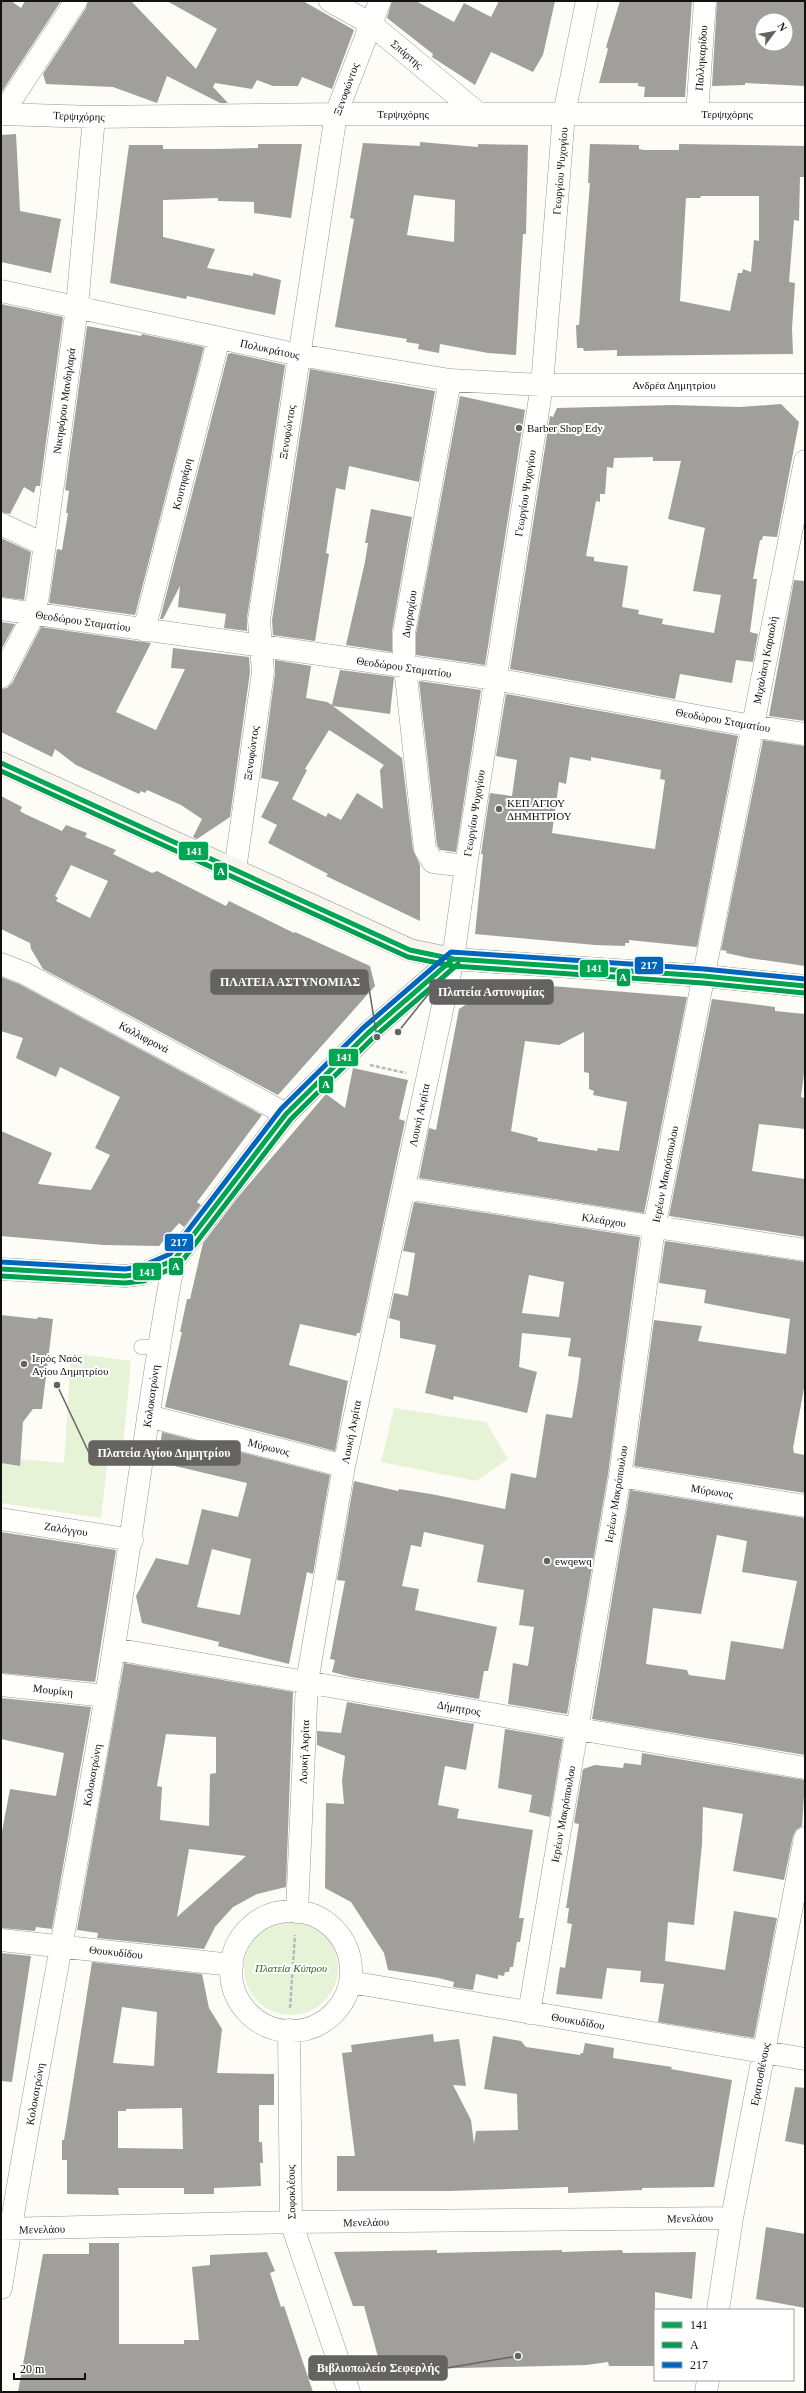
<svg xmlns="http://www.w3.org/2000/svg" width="806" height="2393" font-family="Georgia,serif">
  <rect width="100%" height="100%" fill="#fdfcf7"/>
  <path fill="#e7f3d7" d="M 71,1353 L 131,1361 L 123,1448 L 109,1450 L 101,1518 L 1,1503 L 1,1463 L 19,1466 L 20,1459 L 64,1463 Z
    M 394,1408 L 486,1422 L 508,1459 L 476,1481 L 381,1462 Z
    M244 1968a47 47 0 1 1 94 0a47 47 0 1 1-94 0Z"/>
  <path fill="#a19f9c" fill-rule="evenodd" d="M 1,1 L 11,1 L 21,8 L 25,1 L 61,1 L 1,93 Z
    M 88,1 L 131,1 L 196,69 L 217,29 L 167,1 L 303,1 L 354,30 L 332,89 L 302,77 L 298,86 L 273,86 L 257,80 L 252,89 L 215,83 L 213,87 L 228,103 L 220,103 L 167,76 L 157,103 L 113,87 L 46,84 L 43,74 L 86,8 Z
    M 392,1 L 416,1 L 454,22 L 464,3 L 491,17 L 499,1 L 555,1 L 543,55 L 533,72 L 491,52 L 475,85 L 432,57 L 433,54 L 387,18 Z
    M 620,1 L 692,1 L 685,97 L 644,97 L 645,87 L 638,86 L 638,83 L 599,83 L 608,49 L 606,47 Z
    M 717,1 L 805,1 L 805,86 L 745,83 L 745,85 L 712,86 ZM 762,20 L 786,20 L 786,44 L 762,44 Z
    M 16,134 L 20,211 L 61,219 L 51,273 L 1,262 L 1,135 Z
    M 420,142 L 478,147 L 478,144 L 528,145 L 526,234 L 523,234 L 516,355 L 488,353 L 440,344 L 439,353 L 418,349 L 419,344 L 406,342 L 407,339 L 335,327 L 354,219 L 350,218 L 363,143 L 420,146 ZM 414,195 L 455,200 L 454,242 L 407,235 Z
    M 258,144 L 302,144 L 291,218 L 254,213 L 254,202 L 218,201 L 218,198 L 163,200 L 163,237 L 215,249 L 207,268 L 253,276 L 253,273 L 281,280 L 275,315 L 187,296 L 186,299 L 110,283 L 129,145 L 163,145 L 163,149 L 215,149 L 258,148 Z
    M 590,144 L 639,145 L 639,149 L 644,150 L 679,150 L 679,144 L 805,146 L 804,177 L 800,177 L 799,221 L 794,220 L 789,282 L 795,283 L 792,328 L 793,354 L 617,356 L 617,350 L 584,351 L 583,348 L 577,348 L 576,325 L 579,325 L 590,183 L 588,183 ZM 701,196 L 759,196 L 759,241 L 754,240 L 751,272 L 743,269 L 742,273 L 738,273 L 730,311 L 680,301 L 686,198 L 700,198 Z
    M 1,304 L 63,317 L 40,486 L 36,486 L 34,493 L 24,487 L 10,514 L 1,512 Z
    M 87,326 L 141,336 L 142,334 L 204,347 L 135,615 L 49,603 L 57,549 L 62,550 L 68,513 L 66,513 L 69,491 L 65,490 Z
    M 231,353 L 285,365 L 247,618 L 247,631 L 224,628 L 226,614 L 178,607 L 180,586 L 163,619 L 160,619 L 228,354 Z
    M 310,369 L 435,391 L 419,482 L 349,466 L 345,490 L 336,488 L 326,553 L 329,554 L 315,641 L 273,635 L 272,620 Z
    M 460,396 L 525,410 L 485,665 L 416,655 L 416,634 Z
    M 781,404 L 799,422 L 777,537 L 763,536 L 762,540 L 760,540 L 753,579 L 757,579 L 750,632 L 758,634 L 753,662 L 736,660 L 732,683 L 680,674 L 675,699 L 510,669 L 550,416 L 553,417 L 557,408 L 672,405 L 740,407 ZM 653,457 L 653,461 L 681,461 L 668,519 L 705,528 L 693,591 L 721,595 L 714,633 L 662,624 L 663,619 L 638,614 L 639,610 L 622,607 L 628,566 L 594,561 L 594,557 L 586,556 L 596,501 L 600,502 L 600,494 L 605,494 L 607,467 L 613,468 L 614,458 Z
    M 371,509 L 412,517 L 392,631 L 392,652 L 346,645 L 365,562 L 368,543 L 365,543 Z
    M 1,538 L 31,552 L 24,600 L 1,597 Z
    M 794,580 L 805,581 L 805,721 L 769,716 Z
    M 1,622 L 15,624 L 1,650 Z
    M 41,627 L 151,643 L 116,712 L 156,730 L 185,669 L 171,668 L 173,648 L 249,657 L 250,672 L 230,817 L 197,839 L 193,837 L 202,819 L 181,805 L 147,790 L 145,793 L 141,791 L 139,794 L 76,765 L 55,749 L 52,757 L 1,732 L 1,689 L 7,688 L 12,683 Z
    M 275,660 L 311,666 L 306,698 L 327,702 L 332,705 L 340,670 L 394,677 L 390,714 L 333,706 L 402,758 L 413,850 L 420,865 L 420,921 L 326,876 L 328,874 L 268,843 L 277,825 L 261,817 L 279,782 L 261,778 L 275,674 ZM 329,730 L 384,765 L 380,770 L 383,809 L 357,793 L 341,820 L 328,813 L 326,817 L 292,799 L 307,770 L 305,769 Z
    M 419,681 L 481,690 L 456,852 L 440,850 L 437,845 Z
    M 506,694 L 738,736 L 697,947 L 629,940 L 629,943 L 625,943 L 625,946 L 595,945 L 475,934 L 483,854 L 481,854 L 490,793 L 512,796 L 517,760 L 496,756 ZM 570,757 L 591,761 L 591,757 L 661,770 L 660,779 L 665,780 L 655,849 L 552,833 L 559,782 L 566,784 Z
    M 763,740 L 805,746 L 805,966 L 749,958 L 726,953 L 727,951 L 721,950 Z
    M 1,796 L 22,807 L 20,811 L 25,814 L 62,831 L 66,825 L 87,833 L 85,837 L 116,850 L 113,854 L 152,873 L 157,871 L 226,906 L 229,901 L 294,933 L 295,932 L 370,966 L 375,986 L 278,1095 L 43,969 L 31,949 L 30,943 L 1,929 ZM 71,865 L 108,881 L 90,918 L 56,901 L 58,898 L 55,896 Z
    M 1,977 L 19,984 L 262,1115 L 197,1202 L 201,1205 L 184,1227 L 179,1223 L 159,1246 L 104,1245 L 1,1236 L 1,1131 L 52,1153 L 38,1184 L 91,1190 L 110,1155 L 95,1148 L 120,1097 L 60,1067 L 56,1077 L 16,1058 L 23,1038 L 1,1031 Z
    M 502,982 L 687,997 L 644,1213 L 419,1178 L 429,1128 L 436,1130 L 459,1009 ZM 584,1032 L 584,1072 L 589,1073 L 589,1089 L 594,1091 L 593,1095 L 627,1102 L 619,1151 L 598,1148 L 597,1151 L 537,1141 L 538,1138 L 511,1131 L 525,1041 L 559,1045 Z
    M 712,999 L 775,1007 L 775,1011 L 805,1014 L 805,1066 L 801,1097 L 805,1098 L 805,1129 L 759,1124 L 752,1171 L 805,1179 L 805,1237 L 669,1216 Z
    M 353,1068 L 408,1080 L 399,1119 L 405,1121 L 360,1333 L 357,1333 L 356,1336 L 300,1324 L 289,1365 L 348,1381 L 335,1451 L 165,1407 L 182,1332 L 180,1332 L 187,1299 L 190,1299 L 203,1243 L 238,1197 L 326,1094 L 345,1108 Z
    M 414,1202 L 640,1237 L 608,1474 L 567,1714 L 508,1704 L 513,1663 L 528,1666 L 534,1627 L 519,1625 L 524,1590 L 477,1582 L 484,1545 L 424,1532 L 421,1547 L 411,1545 L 402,1586 L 419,1589 L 415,1610 L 497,1627 L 488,1671 L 484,1671 L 479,1699 L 351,1677 L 332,1672 L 335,1660 L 330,1659 L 345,1581 L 337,1580 L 354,1481 L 398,1491 L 399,1489 L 431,1494 L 505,1509 L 511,1473 L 536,1478 L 546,1414 L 572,1418 L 578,1383 L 581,1358 L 568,1356 L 571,1338 L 522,1333 L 519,1367 L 537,1372 L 527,1413 L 454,1396 L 453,1400 L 425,1393 L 436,1345 L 400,1338 L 400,1321 L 389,1318 L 394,1293 L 408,1296 L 415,1253 L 403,1251 ZM 529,1275 L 564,1282 L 559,1317 L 522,1313 Z
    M 665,1241 L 805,1262 L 805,1383 L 793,1448 L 794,1453 L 805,1455 L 805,1493 L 634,1466 L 654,1320 L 702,1326 L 698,1341 L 786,1354 L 790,1319 L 704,1303 L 706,1290 L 659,1283 Z
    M 1,1315 L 37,1319 L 38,1317 L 53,1319 L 42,1409 L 33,1409 L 23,1422 L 20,1466 L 1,1463 Z
    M 162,1432 L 330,1475 L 313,1574 L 307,1572 L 289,1664 L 218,1646 L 219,1642 L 142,1623 L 136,1596 L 156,1558 L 188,1565 L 202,1509 L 238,1517 L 247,1483 L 158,1462 ZM 212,1549 L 251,1559 L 240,1615 L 197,1607 Z
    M 630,1490 L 805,1518 L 805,1755 L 592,1719 ZM 717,1535 L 747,1541 L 742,1572 L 797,1581 L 783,1649 L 731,1641 L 725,1680 L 689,1675 L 687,1670 L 646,1664 L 653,1608 L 701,1614 Z
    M 1,1532 L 116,1550 L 95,1682 L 1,1673 Z
    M 124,1663 L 293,1692 L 286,1887 L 257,1894 L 233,1907 L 215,1927 L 204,1949 L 97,1938 L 98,1933 L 77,1930 ZM 166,1734 L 216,1737 L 216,1773 L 210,1774 L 209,1826 L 160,1820 L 162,1787 L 157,1786 ZM 189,1849 L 246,1856 L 177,1917 Z
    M 1,1698 L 91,1707 L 52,1929 L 36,1927 L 35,1931 L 1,1928 L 1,1837 L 10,1789 L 56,1796 L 64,1753 L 1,1739 Z
    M 347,1702 L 474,1724 L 466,1770 L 445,1766 L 438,1805 L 459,1809 L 457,1818 L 533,1830 L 519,1918 L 524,1918 L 520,1942 L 517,1942 L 513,1967 L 510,1967 L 509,1972 L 505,1972 L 504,1976 L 498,1975 L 498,1979 L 476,1974 L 473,1990 L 453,1987 L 454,1982 L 439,1978 L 388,1970 L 384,1953 L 351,1902 L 325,1888 L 326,1803 L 344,1804 L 342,1781 L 345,1756 L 317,1745 L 317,1731 L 341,1733 Z
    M 505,1729 L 563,1739 L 550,1817 L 529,1812 L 532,1795 L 498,1788 Z
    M 642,1753 L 805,1780 L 802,1826 L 796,1830 L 793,1836 L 784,1880 L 733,1871 L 743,1814 L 703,1807 L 702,1844 L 694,1925 L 668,1922 L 665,1961 L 725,1970 L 734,1911 L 777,1918 L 754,2038 L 658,2022 L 664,1984 L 640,1982 L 641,1971 L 607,1968 L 602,1999 L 556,1994 L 560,1967 L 565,1968 L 572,1924 L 567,1923 L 569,1908 L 566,1908 L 579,1824 L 574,1823 L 583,1769 L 595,1765 L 623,1768 L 624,1763 L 641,1765 Z
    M 1,1953 L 31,1956 L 12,2082 L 1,2081 Z
    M 92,1962 L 202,1974 L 209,2008 L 222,2029 L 217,2073 L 274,2074 L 274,2105 L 259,2105 L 259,2142 L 262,2142 L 263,2163 L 260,2163 L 261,2186 L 214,2188 L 214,2194 L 184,2194 L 184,2188 L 118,2188 L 119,2195 L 67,2194 L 67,2160 L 62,2160 L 62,2140 L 64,2140 ZM 122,2007 L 157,2012 L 154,2066 L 113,2063 ZM 182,2108 L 183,2149 L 118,2148 L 118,2111 L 126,2111 L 126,2109 Z
    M 433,2034 L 434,2042 L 459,2039 L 466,2086 L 453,2085 L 471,2120 L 474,2144 L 476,2131 L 518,2130 L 517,2094 L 484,2089 L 493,2036 L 521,2041 L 526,2047 L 580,2055 L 581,2053 L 583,2053 L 585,2043 L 614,2048 L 613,2058 L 672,2067 L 671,2069 L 732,2080 L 714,2187 L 642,2188 L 642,2190 L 568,2193 L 568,2187 L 449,2191 L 337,2191 L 337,2156 L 355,2156 L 342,2053 L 352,2052 L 351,2045 Z
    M 795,2087 L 805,2088 L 805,2145 L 785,2141 Z
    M 766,2227 L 805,2234 L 805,2308 L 756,2299 Z
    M 89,2243 L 119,2243 L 119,2344 L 184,2344 L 184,2340 L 199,2340 L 192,2267 L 210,2265 L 210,2255 L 267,2252 L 275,2271 L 270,2273 L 281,2307 L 284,2306 L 313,2392 L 18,2392 L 43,2254 L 89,2254 Z
    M 437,2250 L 437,2253 L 562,2250 L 562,2252 L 622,2250 L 623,2253 L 696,2252 L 692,2299 L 655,2292 L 655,2366 L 609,2366 L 608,2362 L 587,2365 L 421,2369 L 421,2364 L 380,2364 L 364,2306 L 353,2306 L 334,2252 Z"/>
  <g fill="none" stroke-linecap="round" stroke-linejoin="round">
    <defs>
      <path id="lane" d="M 141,1347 L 158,1347"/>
      <path id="street" d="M 330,1 L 371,24 L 479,114
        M 1,114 L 94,117 L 336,114 L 805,114
        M 2,114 L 76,1
        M 697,114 L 705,1
        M 1,291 L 299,355 L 450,380 L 542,385 L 805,385
        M 450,380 L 404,633 L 404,658 L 425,849 L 433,862 L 466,866
        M 1,524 L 45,545
        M 1,609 L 495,679 L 752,726 L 805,734
        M 144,630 L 219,338
        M 1,677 L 34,614 L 38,595 L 77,307 L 94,117
        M 235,870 L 263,672 L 259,620 L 336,114 L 380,1
        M 1,964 L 24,973 L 286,1114
        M 404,1188 L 805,1250
        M 148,1416 L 344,1466
        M 620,1476 L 805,1506
        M 1,1519 L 132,1540
        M 114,1649 L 805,1768
        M 1,1685 L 106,1696
        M231 1971a60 60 0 1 1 120 0a60 60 0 1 1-120 0Z
        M 297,1912 L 307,1682 L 344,1466 L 453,959 L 466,866 L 542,385 L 564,114 L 587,1
        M 1,1940 L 232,1965
        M 350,1982 L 805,2059
        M 529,2013 L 620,1476 L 654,1228 L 805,461
        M 289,2030 L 291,2222 L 349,2392
        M 1,2229 L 291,2222 L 732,2218
        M 1,2288 C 32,2090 73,1893 106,1695 C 131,1550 147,1405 174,1260
        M 718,2310 L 732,2218 L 805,1838
        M 706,2392 L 708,2380"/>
      <path id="secondary" d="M 1,763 L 410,950 L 453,959 L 704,976 L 805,986
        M 1,1269 L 125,1276 L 142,1274 L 174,1260 L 286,1114 L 368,1033 L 453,959"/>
    </defs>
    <use href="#lane" stroke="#979795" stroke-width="15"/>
    <use href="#street" stroke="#979795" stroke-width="23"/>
    <use href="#secondary" stroke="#8e8d8b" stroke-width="23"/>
    <path stroke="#b9b9b8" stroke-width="2.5" stroke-dasharray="4 2" stroke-linecap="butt" d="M 370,1065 L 406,1073
      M 290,2008 L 295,1935"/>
    <use href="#lane" stroke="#fffffe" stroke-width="14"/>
    <use href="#street" stroke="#fffffe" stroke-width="22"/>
    <use href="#secondary" stroke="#f6f4eb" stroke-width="22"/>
    <defs>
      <path id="bus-1" d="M 1,763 L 410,950 L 453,959 L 704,976 L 805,986
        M 1,1269 L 125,1276 L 142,1274 L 174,1260 L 286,1114 L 368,1033 L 453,959"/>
      <path id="bus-2" d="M 1,771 L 408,957 L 453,966 L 703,983 L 804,993
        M 1,1276 L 125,1283 L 144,1281 L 179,1265 L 291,1119 L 373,1038 L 458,964"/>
      <path id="bus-3" d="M 1,1262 L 125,1269 L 140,1267 L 170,1254 L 281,1109 L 363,1028 L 451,952 L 704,969 L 805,979"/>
    </defs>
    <use href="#bus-1" stroke="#fff" stroke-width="8"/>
    <use href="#bus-2" stroke="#fff" stroke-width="8"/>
    <use href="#bus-3" stroke="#fff" stroke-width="8"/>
    <use href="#bus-1" stroke="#00a651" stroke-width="5"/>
    <use href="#bus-2" stroke="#009e4f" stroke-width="5"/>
    <use href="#bus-3" stroke="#0065bd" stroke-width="5"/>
  </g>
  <g fill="#646362" stroke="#fff" stroke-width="1.5">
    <circle cx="519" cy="428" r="4"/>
    <circle cx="499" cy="809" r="4"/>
    <circle cx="24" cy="1364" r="4"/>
    <circle cx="547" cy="1561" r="4"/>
  </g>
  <g text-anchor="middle" stroke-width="4" stroke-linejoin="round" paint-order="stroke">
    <g font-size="11" fill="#111" stroke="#fff">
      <text transform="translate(407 54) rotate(40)" y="4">Σπάρτης</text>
      <text transform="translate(701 58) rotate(-86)" y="4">Παλληκαρίδου</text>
      <text transform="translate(346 89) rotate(-70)" y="4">Ξενοφώντος</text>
      <text x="403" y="118">Τερψιχόρης</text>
      <text x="727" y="118">Τερψιχόρης</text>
      <text transform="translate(79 116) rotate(2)" y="4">Τερψιχόρης</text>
      <text transform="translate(560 171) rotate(-85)" y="4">Γεωργίου Ψυχογίου</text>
      <text transform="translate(270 349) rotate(12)" y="4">Πολυκράτους</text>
      <text x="674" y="389">Ανδρέα Δημητρίου</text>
      <text transform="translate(64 401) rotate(-82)" y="4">Νικηφόρου Μανδηλαρά</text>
      <text transform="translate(287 432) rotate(-81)" y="4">Ξενοφώντος</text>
      <text transform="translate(182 484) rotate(-76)" y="4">Κουτηφάρη</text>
      <text transform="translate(525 493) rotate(-81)" y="4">Γεωργίου Ψυχογίου</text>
      <text transform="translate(409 614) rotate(-81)" y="4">Δυρραχίου</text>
      <text transform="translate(83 621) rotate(8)" y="4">Θεοδώρου Σταματίου</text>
      <text transform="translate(765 660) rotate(-79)" y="4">Μιχαλάκη Καραολή</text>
      <text transform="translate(404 667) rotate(8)" y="4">Θεοδώρου Σταματίου</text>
      <text transform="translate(723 720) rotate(10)" y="4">Θεοδώρου Σταματίου</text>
      <text transform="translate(251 753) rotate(-82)" y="4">Ξενοφώντος</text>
      <text transform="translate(474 813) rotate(-81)" y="4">Γεωργίου Ψυχογίου</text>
      <text transform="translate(144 1037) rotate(28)" y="4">Καλλιφρονά</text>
      <text transform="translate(419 1115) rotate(-78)" y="4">Λουκή Ακρίτα</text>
      <text transform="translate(665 1174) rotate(-79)" y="4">Ιερέων Μακρόπουλου</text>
      <text transform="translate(604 1220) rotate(9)" y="4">Κλεάρχου</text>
      <text transform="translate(151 1396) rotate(-82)" y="4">Κολοκοτρώνη</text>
      <text transform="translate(351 1432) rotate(-79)" y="4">Λουκή Ακρίτα</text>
      <text transform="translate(269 1447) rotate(14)" y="4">Μύρωνος</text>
      <text transform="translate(712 1491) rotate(9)" y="4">Μύρωνος</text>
      <text transform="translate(616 1494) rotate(-81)" y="4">Ιερέων Μακρόπουλου</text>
      <text transform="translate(66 1529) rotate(9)" y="4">Ζαλόγγου</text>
      <text transform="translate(53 1690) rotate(6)" y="4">Μουρίκη</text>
      <text transform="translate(459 1708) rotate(10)" y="4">Δήμητρος</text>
      <text transform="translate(304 1752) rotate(-88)" y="4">Λουκή Ακρίτα</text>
      <text transform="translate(92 1775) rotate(-80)" y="4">Κολοκοτρώνη</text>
      <text transform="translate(563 1814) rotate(-80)" y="4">Ιερέων Μακρόπουλου</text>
      <text transform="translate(116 1952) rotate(6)" y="4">Θουκυδίδου</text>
      <text transform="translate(578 2021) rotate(10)" y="4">Θουκυδίδου</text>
      <text transform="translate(760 2074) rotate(-79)" y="4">Ερατοσθένους</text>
      <text transform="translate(35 2094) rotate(-80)" y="4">Κολοκοτρώνη</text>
      <text transform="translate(291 2192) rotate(-91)" y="4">Σοφοκλέους</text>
      <text transform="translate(690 2218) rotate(-1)" y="4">Μενελάου</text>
      <text transform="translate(366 2222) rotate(-1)" y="4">Μενελάου</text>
      <text transform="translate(42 2229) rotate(-1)" y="4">Μενελάου</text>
    </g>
    <g font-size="11" fill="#111" stroke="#fff" text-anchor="start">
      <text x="527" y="432">Barber Shop Edy</text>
      <text x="507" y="807">ΚΕΠ ΑΓΙΟΥ<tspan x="507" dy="13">ΔΗΜΗΤΡΙΟΥ</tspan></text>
      <text x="32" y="1362">Ιερός Ναός<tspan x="32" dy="13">Αγίου Δημητρίου</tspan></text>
      <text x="555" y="1565">ewqewq</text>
    </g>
    <g font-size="11" font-style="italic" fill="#2f6b1f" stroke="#fff">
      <text x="291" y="1972">Πλατεία Κύπρου</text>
    </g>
  </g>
  <path fill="none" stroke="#646362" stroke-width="1.5" d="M377 1037L368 982M398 1032L430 992M57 1385L89 1453M518 2356L447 2368"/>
  <g fill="#646362" stroke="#fff" stroke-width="1.5">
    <circle cx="377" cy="1037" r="4"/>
    <circle cx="398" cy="1032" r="4"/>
    <circle cx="57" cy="1385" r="4"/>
    <circle cx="518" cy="2356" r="4"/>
  </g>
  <g fill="#646362" stroke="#646362" stroke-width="1.5">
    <rect x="211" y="970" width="157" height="24" rx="4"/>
    <rect x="430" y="980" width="123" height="24" rx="4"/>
    <rect x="89" y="1441" width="151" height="24" rx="4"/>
    <rect x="309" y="2356" width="138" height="24" rx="4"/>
  </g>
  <g font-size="12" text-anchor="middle" font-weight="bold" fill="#fff">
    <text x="290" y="986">ΠΛΑΤΕΙΑ ΑΣΤΥΝΟΜΙΑΣ</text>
    <text x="491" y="996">Πλατεία Αστυνομίας</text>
    <text x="164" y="1457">Πλατεία Αγίου Δημητρίου</text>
    <text x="378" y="2372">Βιβλιοπωλείο Σεφερλής</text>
  </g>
  <g stroke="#fff" stroke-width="1.5">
    <rect x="178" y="841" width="31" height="20" rx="4" fill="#00a651"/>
    <rect x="213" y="862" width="15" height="19" rx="4" fill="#009e4f"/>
    <rect x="634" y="956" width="30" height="19" rx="4" fill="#0065bd"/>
    <rect x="579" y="959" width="30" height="19" rx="4" fill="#00a651"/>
    <rect x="616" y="968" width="15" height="19" rx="4" fill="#009e4f"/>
    <rect x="328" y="1048" width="31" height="19" rx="4" fill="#00a651"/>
    <rect x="318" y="1075" width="16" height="19" rx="4" fill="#009e4f"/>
    <rect x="164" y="1233" width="30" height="19" rx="4" fill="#0065bd"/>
    <rect x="168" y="1257" width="16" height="19" rx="4" fill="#009e4f"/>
    <rect x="132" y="1262" width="30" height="19" rx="4" fill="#00a651"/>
  </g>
  <g font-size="11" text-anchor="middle" font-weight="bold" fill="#fff">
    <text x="194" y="855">141</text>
    <text x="221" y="875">Α</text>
    <text x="649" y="969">217</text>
    <text x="594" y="972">141</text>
    <text x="623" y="981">Α</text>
    <text x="344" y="1061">141</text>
    <text x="326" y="1088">Α</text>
    <text x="179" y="1246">217</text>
    <text x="176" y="1270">Α</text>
    <text x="147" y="1276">141</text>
  </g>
  <rect width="806" height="2393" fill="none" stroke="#111111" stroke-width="4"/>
  <rect x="654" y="2309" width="140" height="72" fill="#ffffff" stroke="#a0a0a0"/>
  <rect x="662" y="2322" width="20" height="6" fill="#00a651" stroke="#a0a0a0"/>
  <text x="690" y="2329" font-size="12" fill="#111111">141</text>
  <rect x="662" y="2342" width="20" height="6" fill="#009e4f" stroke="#a0a0a0"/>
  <text x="690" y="2349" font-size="12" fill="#111111">Α</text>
  <rect x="662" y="2362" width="20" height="6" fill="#0065bd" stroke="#a0a0a0"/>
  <text x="690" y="2369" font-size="12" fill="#111111">217</text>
  <g transform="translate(774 32) rotate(58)"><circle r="19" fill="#ffffff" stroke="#a0a0a0"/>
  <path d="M0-3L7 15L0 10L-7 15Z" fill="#646362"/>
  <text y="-6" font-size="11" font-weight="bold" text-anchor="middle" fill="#111111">N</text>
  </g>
  <path d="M14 2373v6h71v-6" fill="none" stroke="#111111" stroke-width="2"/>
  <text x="20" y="2373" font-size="12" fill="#111111" stroke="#ffffff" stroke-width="3" paint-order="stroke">20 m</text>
</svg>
